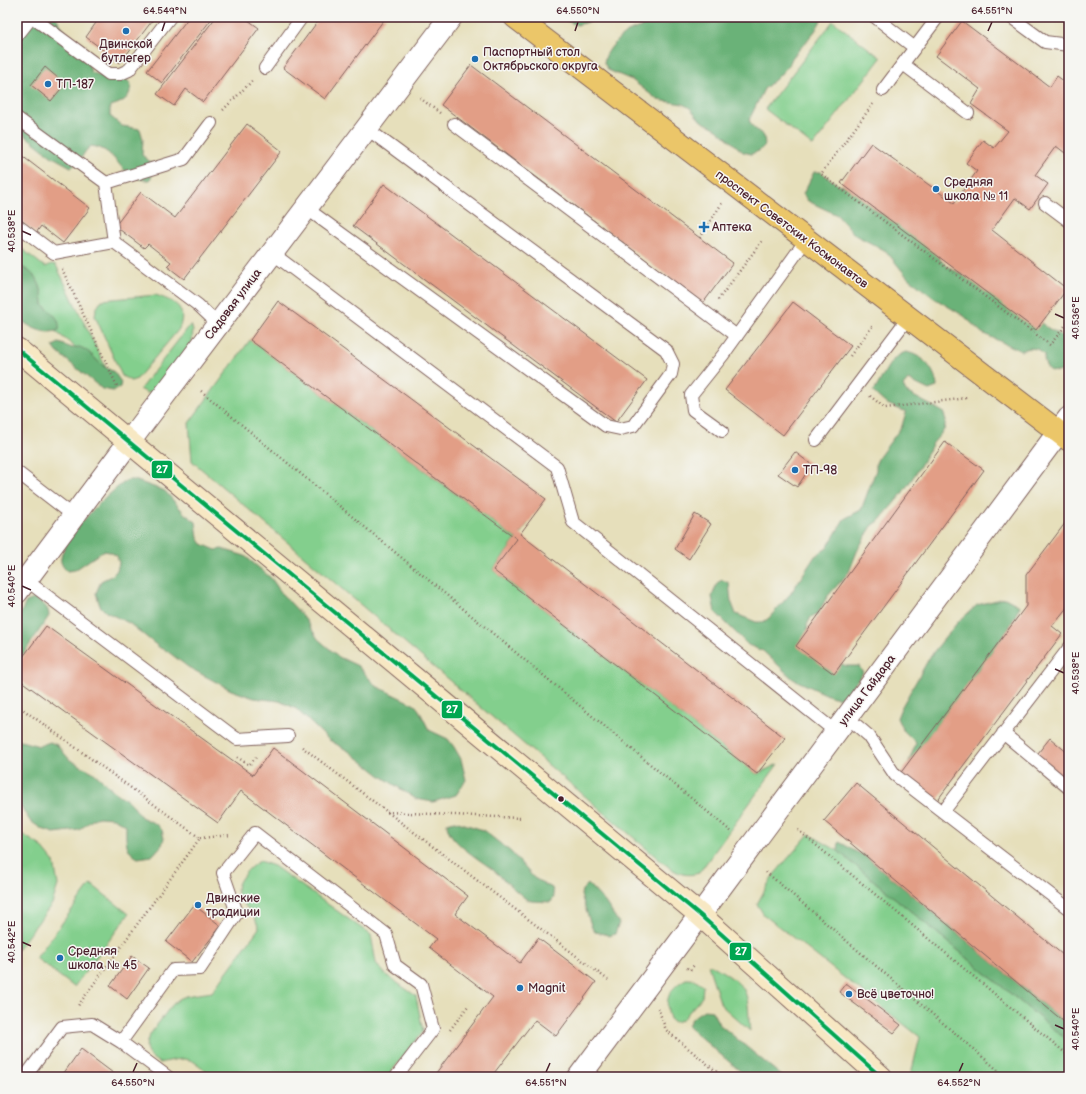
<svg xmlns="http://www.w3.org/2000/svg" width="1086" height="1094" font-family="'Balsamiq Sans',sans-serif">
  <rect width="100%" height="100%" fill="#f6f6f2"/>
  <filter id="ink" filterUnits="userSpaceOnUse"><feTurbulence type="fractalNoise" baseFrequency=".025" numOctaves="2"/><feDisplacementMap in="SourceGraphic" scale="8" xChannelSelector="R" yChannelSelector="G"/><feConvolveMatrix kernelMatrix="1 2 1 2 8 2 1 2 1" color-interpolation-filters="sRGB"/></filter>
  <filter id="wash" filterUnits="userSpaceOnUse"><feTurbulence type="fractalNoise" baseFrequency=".012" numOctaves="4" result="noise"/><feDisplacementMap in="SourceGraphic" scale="16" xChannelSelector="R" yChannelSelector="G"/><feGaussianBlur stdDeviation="0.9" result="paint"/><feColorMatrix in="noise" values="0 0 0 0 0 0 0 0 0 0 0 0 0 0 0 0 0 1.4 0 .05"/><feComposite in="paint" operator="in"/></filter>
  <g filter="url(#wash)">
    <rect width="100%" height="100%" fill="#e6dfbb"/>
    <path fill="#83cf8d" stroke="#66775c" d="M 833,21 L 881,58 L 813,146 L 765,109 Z
      M 17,245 L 45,267 L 52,264 L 56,265 L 106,368 C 95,361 89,347 75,347 L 55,331 L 59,330 C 57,318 52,312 43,305 C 42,284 37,273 17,265 Z
      M 156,295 C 174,302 188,306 179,329 L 137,379 L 131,381 L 122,376 L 95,316 L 96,309 L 102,300 Z
      M 191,324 L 193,331 L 192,342 L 154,392 L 147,393 L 140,389 Z
      M 250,340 L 516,539 L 528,523 L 493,570 L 757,774 L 778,764 L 699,873 C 682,878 674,871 661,861 L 192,461 L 189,423 Z
      M 17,831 L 41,846 L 54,862 L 58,885 L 52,904 L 17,950 Z
      M 809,834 L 838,851 L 1069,1042 L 1069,1077 L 914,1077 L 911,1074 L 920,1037 L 764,915 L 757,904 L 772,877 Z
      M 260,861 L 274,866 L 371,935 L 376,963 L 386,975 L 416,996 L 423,1031 L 387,1077 L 213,1077 C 190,1057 190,1056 160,1063 C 136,1051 148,1037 160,1021 C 166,1013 172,1003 181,998 C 190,994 202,994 212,992 L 259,928 C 257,923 255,918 252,914 C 241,899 230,893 243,876 C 248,869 253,865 260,861 Z
      M 91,884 L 129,914 L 74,987 L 36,958 Z
      M 708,965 L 711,965 C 719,969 740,982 744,990 C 750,1001 748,1019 750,1031 L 721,1005 Z
      M 686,979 C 694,979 698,980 703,986 L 702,997 L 682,1020 L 674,1022 L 670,1019 C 664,1000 668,989 686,979 Z"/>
    <path fill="#6ab278" stroke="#5a6852" d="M 17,17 L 56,17 C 64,30 69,41 84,48 L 91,72 L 99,75 L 124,77 L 131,84 C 131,98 123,103 110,106 L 110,116 L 122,126 L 140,129 L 143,139 L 142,155 L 153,164 L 152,175 L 150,180 C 118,181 120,149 91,146 C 82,152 82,163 71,167 L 51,156 L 17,129 Z
      M 558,17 L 606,17 L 577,25 Z
      M 679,17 L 823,17 L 815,31 L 792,58 L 789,65 L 777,78 L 764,89 L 749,120 L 753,127 L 764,136 L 765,145 L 759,151 L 751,154 L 743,152 L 717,129 L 701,121 L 690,108 L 683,104 L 658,100 L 632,80 L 608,70 L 604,63 C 605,55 609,50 614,44 C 624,31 639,26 656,24 C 666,23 671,24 679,17 Z
      M 814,172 L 821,172 L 838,185 L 853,188 L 877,211 L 934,247 L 941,261 L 947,266 L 1038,319 C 1048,334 1067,330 1069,350 C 1070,359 1068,364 1063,371 C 1050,374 1044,368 1044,355 L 1038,349 L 1029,348 L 1021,351 L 982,333 L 964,316 L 934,298 L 908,278 L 886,251 L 855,235 L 837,215 L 808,201 L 803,194 Z
      M 17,265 C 37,273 42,284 43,305 C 51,312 61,318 59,330 C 44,336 29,327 17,317 Z
      M 59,343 L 72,348 L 80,347 L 86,350 L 103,366 L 114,372 L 121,382 L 120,387 L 113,391 L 102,389 L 57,352 L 53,346 Z
      M 906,352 C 923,355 936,370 937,387 L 929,390 L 908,380 L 903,386 L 906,392 L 943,412 L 946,420 L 944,430 L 933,443 L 916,473 L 901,495 L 879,521 L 872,526 L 858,549 L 849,572 L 827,597 L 818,613 L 811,617 L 807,625 L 808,635 L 833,660 L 846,666 L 859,666 L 863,673 L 847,693 L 839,698 L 830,696 L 793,679 L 763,651 L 748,645 L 715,612 L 712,597 L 717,583 L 722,580 L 729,583 L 731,601 L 736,614 L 756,622 L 763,622 L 769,618 L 791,593 L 815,556 L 827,548 L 844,519 L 861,510 L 876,470 L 876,463 L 879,457 L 902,426 L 906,412 L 885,403 L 873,392 C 884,378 887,358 906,352 Z
      M 128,480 L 134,480 L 165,491 L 185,514 L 196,522 L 198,538 L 202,544 L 216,550 L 222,549 L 245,556 L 271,578 L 283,595 L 303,616 L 318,639 L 339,657 L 358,666 L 376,686 L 415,705 L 419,710 L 429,730 L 448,739 L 454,747 L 461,759 L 466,780 L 456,795 L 433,802 L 416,799 L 381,776 L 350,752 L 329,740 L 295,708 L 279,701 L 254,698 L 231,690 L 188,667 L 167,651 L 160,648 L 129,623 L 106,612 L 100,606 L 96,593 L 101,581 L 113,575 L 117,570 L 119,563 L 117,556 L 110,552 L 103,551 L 75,570 L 67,571 C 63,567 60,563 61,558 C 64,536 109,491 128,480 Z
      M 1005,598 L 1020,606 L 1008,630 L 908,764 L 916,743 L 902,729 L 897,718 L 901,708 L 931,655 L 957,623 L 977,605 Z
      M 34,599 C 42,602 49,607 49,616 L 24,653 L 17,660 L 17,621 L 26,602 Z
      M 17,740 L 39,746 L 50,742 L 57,745 L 70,760 L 93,772 L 114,791 L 131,803 L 141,817 L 156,824 L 162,830 L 164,839 L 162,845 L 152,856 L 138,858 C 124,851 126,838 126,825 L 113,818 L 99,817 L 95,818 L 79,830 L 54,833 L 42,829 L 30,821 L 17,800 Z
      M 455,821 L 483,830 L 511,852 L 534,878 L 552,888 L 554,897 L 551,902 L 531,901 L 526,899 C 516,891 507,883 498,874 C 484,861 447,843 447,823 Z
      M 839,842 C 848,846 854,852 864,855 L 1069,1026 L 1069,1042 L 838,851 Z
      M 588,884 L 605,902 L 619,923 L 615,934 L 609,936 L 605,934 L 595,932 L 592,928 L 581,895 L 582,890 Z
      M 704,1010 L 712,1011 L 719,1024 L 783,1077 L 747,1077 L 688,1027 C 690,1018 696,1015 704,1010 Z"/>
    <g id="blocks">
      <path fill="#e29e86" d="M 94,17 L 155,17 L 120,63 L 86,37 L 98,20 Z
        M 189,17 L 213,17 L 162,83 L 147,71 Z
        M 216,17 L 244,17 L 259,28 L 203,102 L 186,89 L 174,106 L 157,94 Z
        M 321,17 L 386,17 L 325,99 L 283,68 Z
        M 962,21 L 1050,87 L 1057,76 L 1069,85 L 1069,156 L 1056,146 L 1035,175 L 1048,184 L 1030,209 L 1015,198 L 992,230 L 1067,289 L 1036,330 L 841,183 L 871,143 L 954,203 L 977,171 L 966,163 L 983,140 L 994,148 L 1008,131 L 971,104 L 980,89 L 936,56 Z
        M 471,65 L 733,263 L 703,303 L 441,105 Z
        M 45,67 L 65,84 L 51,101 L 31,85 Z
        M 247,124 L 282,151 L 184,279 L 167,266 L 171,262 L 148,244 L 144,248 L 115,226 L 141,192 L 175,218 Z
        M 17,152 L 90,208 L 63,243 L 41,226 L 36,233 L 17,218 Z
        M 384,184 L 647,380 L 616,422 L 353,226 Z
        M 278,301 L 546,499 L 520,534 L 785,738 L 757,774 L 493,570 L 517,539 L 250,340 Z
        M 793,302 L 851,346 L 783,435 L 725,390 Z
        M 945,442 L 984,470 L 834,674 L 796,646 Z
        M 795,452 L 812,465 L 797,487 L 778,474 Z
        M 695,514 L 711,524 L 689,559 L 675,549 Z
        M 1066,522 L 1069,525 L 1069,605 L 1052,626 L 1062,634 L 936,802 L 899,775 L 1026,606 L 1026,575 Z
        M 46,626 L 253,775 L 273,748 L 468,896 L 455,914 L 520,963 L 538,938 L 596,982 L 556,1036 L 535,1020 L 491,1077 L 433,1077 L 493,997 L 429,948 L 436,939 L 241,791 L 218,823 L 17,678 L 17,665 Z
        M 1050,738 L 1069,754 L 1069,786 L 1034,758 Z
        M 856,783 L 1069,960 L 1069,1026 L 824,821 Z
        M 194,905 L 221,926 L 192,962 L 166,942 Z
        M 132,956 L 149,968 L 127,999 L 110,986 Z
        M 846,983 L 901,1025 L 894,1033 L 839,992 Z
        M 81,1049 L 113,1073 L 118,1077 L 61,1077 Z"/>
    </g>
  </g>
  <g filter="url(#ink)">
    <use href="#blocks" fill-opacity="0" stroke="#81625d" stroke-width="1"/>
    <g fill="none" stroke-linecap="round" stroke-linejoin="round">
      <defs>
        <path id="service" d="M 32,17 L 109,74 L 120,74 L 129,70 L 170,17
          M 875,17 L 915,48
          M 1011,17 L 1045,42 L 1069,45
          M 17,36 L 32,17
          M 903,64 L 968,113
          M 265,68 L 302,17
          M 883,90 L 938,17
          M 17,118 L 106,183 L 114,242
          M 454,124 L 737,336
          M 106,183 L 184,159 L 211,123
          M 1045,203 L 1069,221
          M 306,208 L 606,426 L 620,429 L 633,426 L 671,374 L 673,364 L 666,350 L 366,128
          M 17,225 L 54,253 L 114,242 L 198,305 L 218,324
          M 272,253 L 557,467 L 573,522 L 836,732
          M 722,431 L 693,410 L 691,395 L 723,355 L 806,240
          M 816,440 L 908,318
          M 17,472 L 74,516
          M 26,580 L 237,739 L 288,736
          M 847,717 L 869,736 L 895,775 L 1069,909
          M 1003,733 L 1069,788
          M 943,812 L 1069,648
          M 121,1042 L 173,970 L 200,969 L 237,913 L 223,873 L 255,833 L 386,934 L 395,965 L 421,984 L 433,1029 L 396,1077
          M 25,1077 L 62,1027 L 92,1024 L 121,1042 L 168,1077"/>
        <path id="minor" d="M 129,442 L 451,17
          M 700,915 L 1069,418"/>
        <path id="tertiary" d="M 17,592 L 129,442
          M 579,1077 L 700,915"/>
        <path id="secondary" d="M 17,349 L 700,915 L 881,1077"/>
        <path id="primary" d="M 515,17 L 1069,440"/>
      </defs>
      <use href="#service" stroke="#81625d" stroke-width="14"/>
      <use href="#minor" stroke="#81625d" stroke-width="24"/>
      <use href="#tertiary" stroke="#81625d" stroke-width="24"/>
      <use href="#secondary" stroke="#81625d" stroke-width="24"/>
      <use href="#primary" stroke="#81625d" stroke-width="24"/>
      <path stroke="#81625d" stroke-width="2.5" stroke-dasharray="1 3" stroke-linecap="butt" d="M 420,98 L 440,113
        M 873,104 L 821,174 L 1050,345 L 1069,321
        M 223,110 L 253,80
        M 700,238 L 722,203
        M 62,269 L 117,386
        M 718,300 L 762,241
        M 850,356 L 874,324
        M 201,391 L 733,833
        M 870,396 L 885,408 L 968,398
        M 17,705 L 200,838 L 77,1007
        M 302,747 L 608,980
        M 237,757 L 249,765 L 257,756
        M 387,812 L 520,818
        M 798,830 L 1069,1056
        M 200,838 L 231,835
        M 766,872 L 1006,1077
        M 687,968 L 690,970 L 695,964
        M 658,1008 L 666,1030 L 723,1077
        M 450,1030 L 468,1006"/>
      <use href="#service" stroke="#fff" stroke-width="12"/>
      <use href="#minor" stroke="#fff" stroke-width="22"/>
      <use href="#tertiary" stroke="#fff" stroke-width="22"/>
      <use href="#secondary" stroke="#f7e8c3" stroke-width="22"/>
      <use href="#primary" stroke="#ebc669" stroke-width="22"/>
      <defs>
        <path id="bus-1" d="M 17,349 L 700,915 L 881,1077"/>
      </defs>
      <use href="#bus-1" stroke="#f6f6f2" stroke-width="7"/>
      <use href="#bus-1" stroke="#00a651" stroke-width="4"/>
    </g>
  </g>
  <path fill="none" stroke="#4a1f2b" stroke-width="1.5" d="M 162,31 L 165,22M 575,31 L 578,22M 988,31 L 992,22M 22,231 L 31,235M 1055,314 L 1064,318M 22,586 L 31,590M 1055,669 L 1064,673M 22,942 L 31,946M 1055,1025 L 1064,1029M 133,1072 L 137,1063M 546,1072 L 550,1063M 959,1072 L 963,1063"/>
  <g fill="#1f6fb2" stroke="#f6f6f2" stroke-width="1.5">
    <circle cx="126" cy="31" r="4"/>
    <circle cx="475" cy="59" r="4"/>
    <circle cx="48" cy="84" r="4"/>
    <circle cx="936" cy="189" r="4"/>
    <path d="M702 221h4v4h4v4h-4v4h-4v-4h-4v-4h4z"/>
    <circle cx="795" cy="470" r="4"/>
    <circle cx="198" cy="905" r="4"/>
    <circle cx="60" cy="958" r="4"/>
    <circle cx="520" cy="988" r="4"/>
    <circle cx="849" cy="994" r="4"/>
  </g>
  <circle fill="#4a1f2b" stroke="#f6f6f2" stroke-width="1.5" cx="561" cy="799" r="3.5"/>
  <g text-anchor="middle" stroke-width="3" stroke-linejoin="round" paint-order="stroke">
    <g font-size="12" fill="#4a1f2b" stroke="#f6f6f2" text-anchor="start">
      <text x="126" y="48" text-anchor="middle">Двинской<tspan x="126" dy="14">бутлегер</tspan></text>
      <text x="483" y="56">Паспортный стол<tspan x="483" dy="14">Октябрьского округа</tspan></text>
      <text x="56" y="88">ТП-187</text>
      <text x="944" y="186">Средняя<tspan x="944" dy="14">школа № 11</tspan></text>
      <text x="712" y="231">Аптека</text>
      <text x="803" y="474">ТП-98</text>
      <text x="206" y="902">Двинские<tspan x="206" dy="14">традиции</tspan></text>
      <text x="68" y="955">Средняя<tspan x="68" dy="14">школа № 45</tspan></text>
      <text x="528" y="992">Magnit</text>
      <text x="857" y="998">Всё цветочно!</text>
    </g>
    <g font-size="12" fill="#4a1f2b" stroke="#f6f6f2">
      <text transform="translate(792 229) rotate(37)" y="4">проспект Советских Космонавтов</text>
      <text transform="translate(233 304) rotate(-53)" y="4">Садовая улица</text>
      <text transform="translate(867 690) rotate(-53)" y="4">улица Гайдара</text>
    </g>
  </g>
  <g stroke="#f6f6f2" stroke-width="1.5">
    <rect x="151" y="460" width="22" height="19" rx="4" fill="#00a651"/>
    <rect x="441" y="700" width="22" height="19" rx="4" fill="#00a651"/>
    <rect x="729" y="942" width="23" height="19" rx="4" fill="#00a651"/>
  </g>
  <g font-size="11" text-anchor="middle" font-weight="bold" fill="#fff">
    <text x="162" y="473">27</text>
    <text x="452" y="713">27</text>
    <text x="741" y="955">27</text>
  </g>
  <rect width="1086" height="1094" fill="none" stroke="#f6f6f2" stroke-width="44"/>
  <rect x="22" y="22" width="1042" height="1050" fill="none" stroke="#4a1f2b" stroke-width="1.5"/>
  <g font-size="10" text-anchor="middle" fill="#4a1f2b">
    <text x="165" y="14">64.549°N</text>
    <text x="578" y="14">64.550°N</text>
    <text x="992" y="14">64.551°N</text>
    <text transform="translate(11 231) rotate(-90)" y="4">40.538°E</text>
    <text transform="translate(1075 318) rotate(-90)" y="4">40.536°E</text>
    <text transform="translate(11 586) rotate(-90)" y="4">40.540°E</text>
    <text transform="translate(1075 673) rotate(-90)" y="4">40.538°E</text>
    <text transform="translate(11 942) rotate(-90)" y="4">40.542°E</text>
    <text transform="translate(1075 1029) rotate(-90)" y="4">40.540°E</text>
    <text x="133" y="1086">64.550°N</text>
    <text x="546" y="1086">64.551°N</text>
    <text x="959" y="1086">64.552°N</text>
  </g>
</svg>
